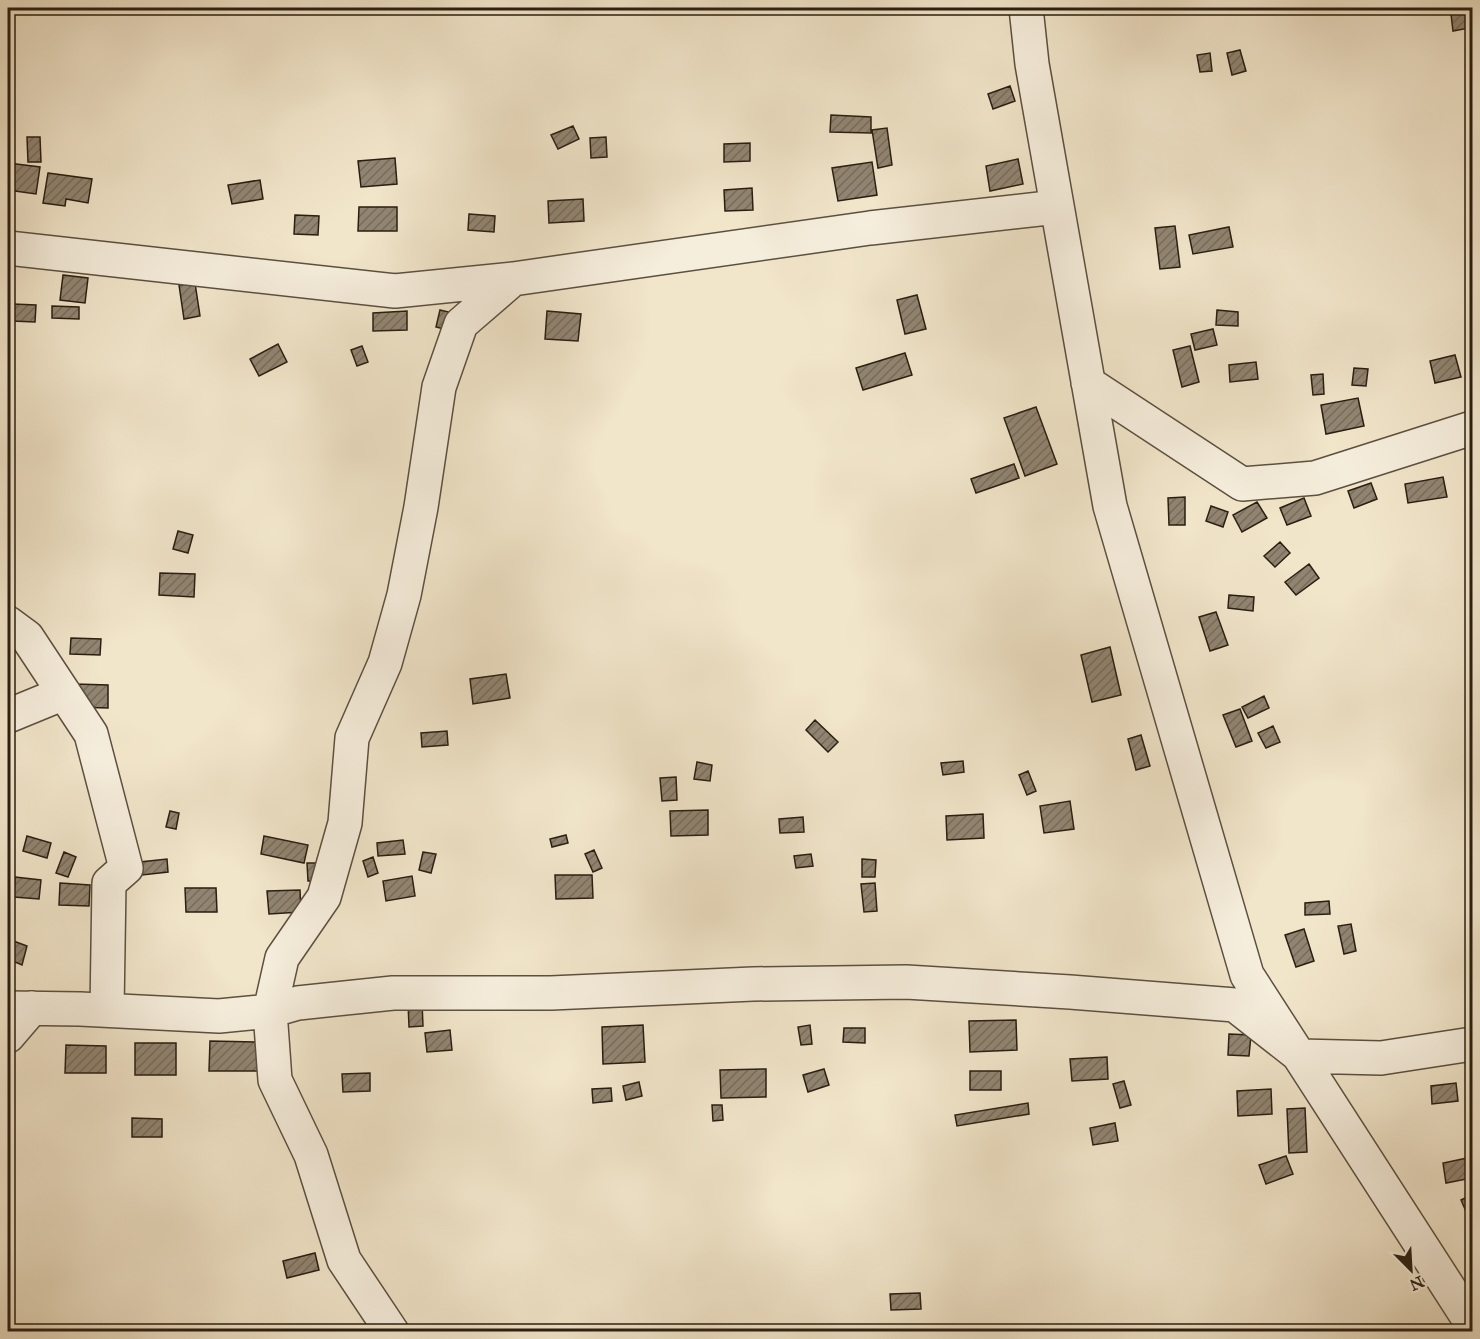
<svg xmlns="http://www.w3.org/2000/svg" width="1480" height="1339" font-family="'IM FELL Great Primer',serif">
  <defs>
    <pattern id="building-hatch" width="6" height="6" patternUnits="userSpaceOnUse" patternTransform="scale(1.5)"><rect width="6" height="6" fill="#918572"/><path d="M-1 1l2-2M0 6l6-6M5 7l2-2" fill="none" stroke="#766c5c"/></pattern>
  </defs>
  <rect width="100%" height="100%" fill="#f1e5ca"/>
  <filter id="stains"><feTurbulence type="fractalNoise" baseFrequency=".00333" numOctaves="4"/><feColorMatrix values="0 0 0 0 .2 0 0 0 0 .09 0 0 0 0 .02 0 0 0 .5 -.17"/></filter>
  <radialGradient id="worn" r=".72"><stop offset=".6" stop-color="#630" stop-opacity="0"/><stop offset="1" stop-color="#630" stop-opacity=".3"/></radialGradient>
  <path fill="url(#building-hatch)" stroke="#291e12" stroke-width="1.5" d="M 1467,11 L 1469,28 L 1453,31 L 1451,14 Z
    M 1240,50 L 1246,71 L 1232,75 L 1227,53 Z
    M 1210,53 L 1212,71 L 1200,72 L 1197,55 Z
    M 1010,86 L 1015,101 L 993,109 L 988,94 Z
    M 831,115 L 871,117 L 871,133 L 830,132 Z
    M 573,126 L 579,139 L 558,149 L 551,135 Z
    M 887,128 L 892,165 L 878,168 L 872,130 Z
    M 27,137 L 40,137 L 41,162 L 28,162 Z
    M 606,137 L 607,157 L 591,158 L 590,138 Z
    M 750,143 L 750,161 L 724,162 L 724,144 Z
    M 395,158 L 397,184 L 361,187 L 358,161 Z
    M 1018,159 L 1023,184 L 990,191 L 986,166 Z
    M 872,162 L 877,195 L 838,201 L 832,168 Z
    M 8,163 L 40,167 L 36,194 L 8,190 Z
    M 48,173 L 92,179 L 88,203 L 66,199 L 65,206 L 43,203 Z
    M 260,180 L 263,199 L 232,204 L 228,185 Z
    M 752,188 L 753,210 L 725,211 L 724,190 Z
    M 583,199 L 584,221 L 549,223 L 548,201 Z
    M 359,207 L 397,207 L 397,231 L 358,231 Z
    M 469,214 L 495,216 L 494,232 L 468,230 Z
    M 295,215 L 319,216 L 318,235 L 294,234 Z
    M 1175,226 L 1180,267 L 1160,269 L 1155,228 Z
    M 1229,227 L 1233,247 L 1193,254 L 1189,235 Z
    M 63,275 L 88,278 L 85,303 L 60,300 Z
    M 195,283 L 200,316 L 184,319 L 179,285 Z
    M 917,295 L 926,329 L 905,334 L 897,300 Z
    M 13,304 L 36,305 L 35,322 L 12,321 Z
    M 52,306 L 79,307 L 79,319 L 52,318 Z
    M 440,310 L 457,314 L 452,331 L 436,327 Z
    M 1217,310 L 1238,312 L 1238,326 L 1216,325 Z
    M 407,311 L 407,330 L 373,331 L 373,313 Z
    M 547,311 L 581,314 L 578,341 L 545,339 Z
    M 1213,329 L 1217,345 L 1195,350 L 1191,334 Z
    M 278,344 L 287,362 L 259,376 L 250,359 Z
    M 362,346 L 368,362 L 357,366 L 351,350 Z
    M 1190,346 L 1199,382 L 1182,387 L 1173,350 Z
    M 905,353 L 912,375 L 863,390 L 856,368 Z
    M 1455,355 L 1461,377 L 1435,383 L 1430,361 Z
    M 1256,362 L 1258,379 L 1230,382 L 1229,365 Z
    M 1354,368 L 1368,369 L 1366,386 L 1352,385 Z
    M 1323,374 L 1324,394 L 1313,395 L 1311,375 Z
    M 1358,398 L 1364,426 L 1326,434 L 1321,405 Z
    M 1036,407 L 1057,464 L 1025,476 L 1004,418 Z
    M 1014,464 L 1019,478 L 976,493 L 971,479 Z
    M 1443,477 L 1447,497 L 1408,503 L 1405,484 Z
    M 1371,483 L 1377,499 L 1354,508 L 1348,491 Z
    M 1185,497 L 1185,525 L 1169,525 L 1168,498 Z
    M 1304,498 L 1311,516 L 1287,525 L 1280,508 Z
    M 1257,502 L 1267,518 L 1242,532 L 1233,515 Z
    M 1211,506 L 1228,512 L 1223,527 L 1206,521 Z
    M 178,531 L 193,535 L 188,553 L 173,549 Z
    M 1280,542 L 1290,553 L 1275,567 L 1264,556 Z
    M 1309,564 L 1319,578 L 1296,595 L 1285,582 Z
    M 160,573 L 195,574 L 194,597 L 159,595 Z
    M 1229,595 L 1254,597 L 1253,611 L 1228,608 Z
    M 1216,612 L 1228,645 L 1210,651 L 1199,617 Z
    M 71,638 L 101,639 L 100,655 L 70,654 Z
    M 1110,647 L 1121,695 L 1092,702 L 1081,655 Z
    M 506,674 L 510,698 L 473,704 L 470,679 Z
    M 75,684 L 108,685 L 108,708 L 74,707 Z
    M 1264,696 L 1269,708 L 1248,718 L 1242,707 Z
    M 1240,709 L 1252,741 L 1236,747 L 1223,715 Z
    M 815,720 L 838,742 L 828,752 L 806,730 Z
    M 1273,726 L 1280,742 L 1266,748 L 1258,733 Z
    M 447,731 L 448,745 L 422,747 L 421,733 Z
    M 1141,735 L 1150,766 L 1136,770 L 1128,739 Z
    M 963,761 L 964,772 L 943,775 L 941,763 Z
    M 697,762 L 712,765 L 710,781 L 694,779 Z
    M 1028,771 L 1036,791 L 1027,795 L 1019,775 Z
    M 676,777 L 677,800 L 662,801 L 660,778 Z
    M 1070,801 L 1074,829 L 1044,833 L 1040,806 Z
    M 708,810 L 708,835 L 671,836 L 670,811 Z
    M 170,811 L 179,813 L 176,829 L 166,827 Z
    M 983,814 L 984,838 L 947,840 L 946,816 Z
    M 803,817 L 804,832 L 780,833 L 779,819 Z
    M 566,835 L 568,843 L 552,847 L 550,839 Z
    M 27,836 L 51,843 L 47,858 L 23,851 Z
    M 264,836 L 308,845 L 304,863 L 261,854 Z
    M 403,840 L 405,854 L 378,856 L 377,843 Z
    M 594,850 L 602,868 L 593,872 L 585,854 Z
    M 64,852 L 76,857 L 68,877 L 56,873 Z
    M 423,852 L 436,854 L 431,873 L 419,870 Z
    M 811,854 L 813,866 L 796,868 L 794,856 Z
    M 373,857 L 378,873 L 368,877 L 363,861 Z
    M 167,859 L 168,872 L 142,875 L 140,862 Z
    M 862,859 L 876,860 L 875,877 L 862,877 Z
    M 307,863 L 322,863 L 322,881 L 308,881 Z
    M 555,875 L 592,875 L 593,898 L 556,899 Z
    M 412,876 L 415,896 L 386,901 L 383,881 Z
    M 15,877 L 41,880 L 39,899 L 14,897 Z
    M 60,883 L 90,885 L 89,906 L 59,905 Z
    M 875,883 L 877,911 L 864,912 L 861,884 Z
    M 185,888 L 216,888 L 217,912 L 186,912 Z
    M 300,890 L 301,912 L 269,914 L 267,891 Z
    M 1329,901 L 1330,914 L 1305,915 L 1305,903 Z
    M 1351,924 L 1356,951 L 1344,954 L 1338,926 Z
    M 1304,929 L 1314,961 L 1296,967 L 1285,935 Z
    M 8,939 L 27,946 L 22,965 L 8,959 Z
    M 408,1002 L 422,1002 L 423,1026 L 409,1027 Z
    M 1016,1020 L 1017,1050 L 970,1052 L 969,1021 Z
    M 643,1025 L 645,1062 L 603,1064 L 602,1027 Z
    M 810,1025 L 812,1044 L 801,1045 L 798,1027 Z
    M 844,1028 L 865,1028 L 865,1043 L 843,1042 Z
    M 450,1030 L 452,1050 L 427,1052 L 425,1033 Z
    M 1229,1034 L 1251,1035 L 1249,1056 L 1228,1055 Z
    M 210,1041 L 258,1042 L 258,1071 L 209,1071 Z
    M 135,1043 L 176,1043 L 176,1075 L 135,1075 Z
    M 66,1045 L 106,1046 L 106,1073 L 65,1073 Z
    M 1107,1057 L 1108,1079 L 1072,1081 L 1070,1059 Z
    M 766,1069 L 766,1097 L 721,1098 L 720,1070 Z
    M 824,1069 L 829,1085 L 808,1092 L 803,1075 Z
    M 970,1071 L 1001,1071 L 1001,1090 L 970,1090 Z
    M 370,1073 L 370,1091 L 343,1092 L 342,1074 Z
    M 1124,1081 L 1131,1105 L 1120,1108 L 1113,1084 Z
    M 639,1082 L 642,1096 L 626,1100 L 623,1086 Z
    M 1456,1083 L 1458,1101 L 1432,1104 L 1431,1086 Z
    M 611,1088 L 612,1101 L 593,1103 L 592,1089 Z
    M 1271,1089 L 1272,1114 L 1238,1116 L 1237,1091 Z
    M 1028,1103 L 1029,1114 L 957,1126 L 955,1115 Z
    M 712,1105 L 722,1105 L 723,1120 L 713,1121 Z
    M 1305,1108 L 1307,1152 L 1289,1153 L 1287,1109 Z
    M 132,1118 L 162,1119 L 162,1137 L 132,1137 Z
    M 1115,1123 L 1118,1141 L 1093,1145 L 1090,1128 Z
    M 1286,1156 L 1293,1174 L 1266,1184 L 1259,1165 Z
    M 1472,1157 L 1472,1178 L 1446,1183 L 1443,1163 Z
    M 1472,1195 L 1472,1215 L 1468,1216 L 1461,1200 Z
    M 315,1253 L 319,1270 L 287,1278 L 283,1261 Z
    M 920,1293 L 921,1309 L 891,1310 L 890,1294 Z"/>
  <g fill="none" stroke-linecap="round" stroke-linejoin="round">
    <defs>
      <path id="street" d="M 1026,8 L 1032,64 L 1110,506 L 1247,975 L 1472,1324
        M 8,248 L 395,291 L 513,279 L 870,228 L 1057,207
        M 1088,383 L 1242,484 L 1315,478 L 1472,428
        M 8,623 L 27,637 L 91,734 L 126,868 L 109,883 L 107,1010
        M 8,716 L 64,693
        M 8,1008 L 80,1009 L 219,1016 L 270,1011 L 298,1003 L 393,993 L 551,993 L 753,984 L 906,982 L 1070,992 L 1235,1005 L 1300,1056 L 1381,1058 L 1472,1044
        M 8,1036 L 32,1008
        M 392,1332 L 344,1260 L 311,1155 L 275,1080 L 270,1011 L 282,958 L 324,897 L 345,823 L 352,738 L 385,663 L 404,595 L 421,507 L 439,387 L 461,324 L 513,279"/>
    </defs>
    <use href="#street" stroke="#5b5040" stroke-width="36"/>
    <use href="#street" stroke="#f6eedd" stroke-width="33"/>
  </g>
  <rect width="1480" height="1339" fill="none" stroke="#f1e5ca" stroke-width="30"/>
  <rect x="9" y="9" width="1462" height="1321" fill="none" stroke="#291e12" stroke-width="3"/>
  <rect x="15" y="15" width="1450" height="1309" fill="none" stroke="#291e12" stroke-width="1.5"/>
  <g transform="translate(1411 1270) rotate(156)" stroke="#f6eedd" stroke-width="4.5" paint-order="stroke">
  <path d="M0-4.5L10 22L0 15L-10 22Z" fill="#291e12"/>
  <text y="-9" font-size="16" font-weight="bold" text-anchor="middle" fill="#291e12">N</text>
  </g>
  <rect width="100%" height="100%" filter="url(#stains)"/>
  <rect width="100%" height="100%" fill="url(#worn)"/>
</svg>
